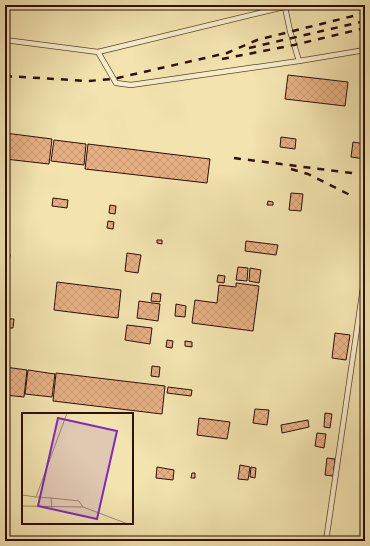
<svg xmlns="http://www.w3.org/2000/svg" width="370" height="546" font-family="Alegreya,serif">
  <defs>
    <pattern id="building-cross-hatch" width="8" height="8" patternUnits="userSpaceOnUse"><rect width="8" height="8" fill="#e6b084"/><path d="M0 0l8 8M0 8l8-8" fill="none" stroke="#c69670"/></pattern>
  </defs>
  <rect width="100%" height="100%" fill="#f2e3af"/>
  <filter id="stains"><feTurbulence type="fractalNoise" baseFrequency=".005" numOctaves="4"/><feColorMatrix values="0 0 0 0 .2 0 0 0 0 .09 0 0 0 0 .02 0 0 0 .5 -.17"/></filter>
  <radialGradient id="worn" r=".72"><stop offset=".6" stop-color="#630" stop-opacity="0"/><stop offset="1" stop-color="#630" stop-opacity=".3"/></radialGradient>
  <path fill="url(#building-cross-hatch)" stroke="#2d0f01" d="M 288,75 L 348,82 L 345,106 L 285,99 Z
    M 5,133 L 52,139 L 49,164 L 5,159 Z
    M 281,137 L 296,139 L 295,149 L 280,147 Z
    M 54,140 L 86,144 L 84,165 L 51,161 Z
    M 353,142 L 365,144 L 365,159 L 351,157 Z
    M 88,144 L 210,159 L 207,183 L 85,169 Z
    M 291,193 L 303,194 L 301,211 L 289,210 Z
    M 53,198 L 68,200 L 67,208 L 52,206 Z
    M 268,201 L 273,202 L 273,205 L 267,205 Z
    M 110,205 L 116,206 L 115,214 L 109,213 Z
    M 108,221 L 114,222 L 113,229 L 107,228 Z
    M 157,240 L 162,240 L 162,244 L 157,243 Z
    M 246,241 L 278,245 L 276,255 L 245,251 Z
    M 127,253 L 141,255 L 138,273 L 125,271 Z
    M 5,254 L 10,254 L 9,264 L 5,264 Z
    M 238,267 L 248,268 L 247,281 L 236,280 Z
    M 250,268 L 261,270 L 259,283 L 249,281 Z
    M 218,275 L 225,276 L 224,283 L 217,282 Z
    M 57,282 L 121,290 L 118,318 L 54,310 Z
    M 236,283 L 259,286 L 253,331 L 192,323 L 195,300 L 217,303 L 219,285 L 236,287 Z
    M 152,293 L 161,294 L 160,302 L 151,301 Z
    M 139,301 L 160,304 L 158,321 L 137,318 Z
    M 176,304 L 186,306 L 185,317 L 175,316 Z
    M 7,319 L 14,319 L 13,328 L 6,328 Z
    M 127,325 L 152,328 L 150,344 L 125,340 Z
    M 335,333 L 350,335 L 346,360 L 332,358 Z
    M 167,340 L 173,341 L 172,348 L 166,347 Z
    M 185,341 L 192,342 L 192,347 L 185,346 Z
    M 152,366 L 160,367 L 159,377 L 151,376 Z
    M 5,367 L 27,370 L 24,397 L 5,395 Z
    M 28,370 L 55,374 L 52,397 L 25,394 Z
    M 56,373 L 165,386 L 162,414 L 53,401 Z
    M 168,387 L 192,390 L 191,396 L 167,393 Z
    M 255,409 L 269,410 L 267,425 L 253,423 Z
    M 325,413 L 332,414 L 330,428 L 324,427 Z
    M 199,418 L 230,422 L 227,439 L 197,435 Z
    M 308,420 L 309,427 L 282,433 L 281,425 Z
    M 317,433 L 326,434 L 324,448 L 315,446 Z
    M 327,458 L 335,459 L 333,476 L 325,475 Z
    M 240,465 L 250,467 L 248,480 L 238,479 Z
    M 157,467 L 174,470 L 173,480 L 156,478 Z
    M 251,467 L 256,468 L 255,478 L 250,477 Z
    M 192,473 L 195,473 L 195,478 L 191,478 Z"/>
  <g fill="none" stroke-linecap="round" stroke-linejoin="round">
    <defs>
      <path id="lane" d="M 285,7 L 290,31 L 299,61 L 365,50
        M 5,40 L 98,52 L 292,5
        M 98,52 L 116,83 L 131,85 L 299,61
        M 326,541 L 365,274"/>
    </defs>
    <use href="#lane" stroke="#5e442c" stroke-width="6"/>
    <use href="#lane" stroke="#f7edcb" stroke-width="4.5"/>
    <path stroke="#2d0f01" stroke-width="2.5" stroke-dasharray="7 7" stroke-linecap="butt" d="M 249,48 L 365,21
      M 222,59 L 294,45 L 365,28
      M 5,76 L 88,81 L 113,79 L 227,53 L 257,40 L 365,13
      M 234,158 L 359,174
      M 291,169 L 308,174 L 354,197"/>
  </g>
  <g transform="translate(22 413)">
    <rect width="111" height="111" fill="#f2e3af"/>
    <path fill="none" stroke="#a38e69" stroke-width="1" d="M 0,82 L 14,84 L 45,0M 14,84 L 29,85 L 30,95M 29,85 L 57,88 L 61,94M 0,93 L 61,94 L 106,111"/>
    <path fill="#7b2cbf" fill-opacity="0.15" stroke="#7b2cbf" stroke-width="2" d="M 36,5 L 95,18 L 75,106 L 16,93 Z"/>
    <rect width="111" height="111" fill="none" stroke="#2d0f01" stroke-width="2"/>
  </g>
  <rect width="370" height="546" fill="none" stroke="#f2e3af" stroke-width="20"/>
  <rect x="6" y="6" width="358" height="534" fill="none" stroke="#2d0f01" stroke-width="2"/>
  <rect x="10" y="10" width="350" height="526" fill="none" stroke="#2d0f01"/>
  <rect width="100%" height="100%" filter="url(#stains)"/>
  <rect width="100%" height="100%" fill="url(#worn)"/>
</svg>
